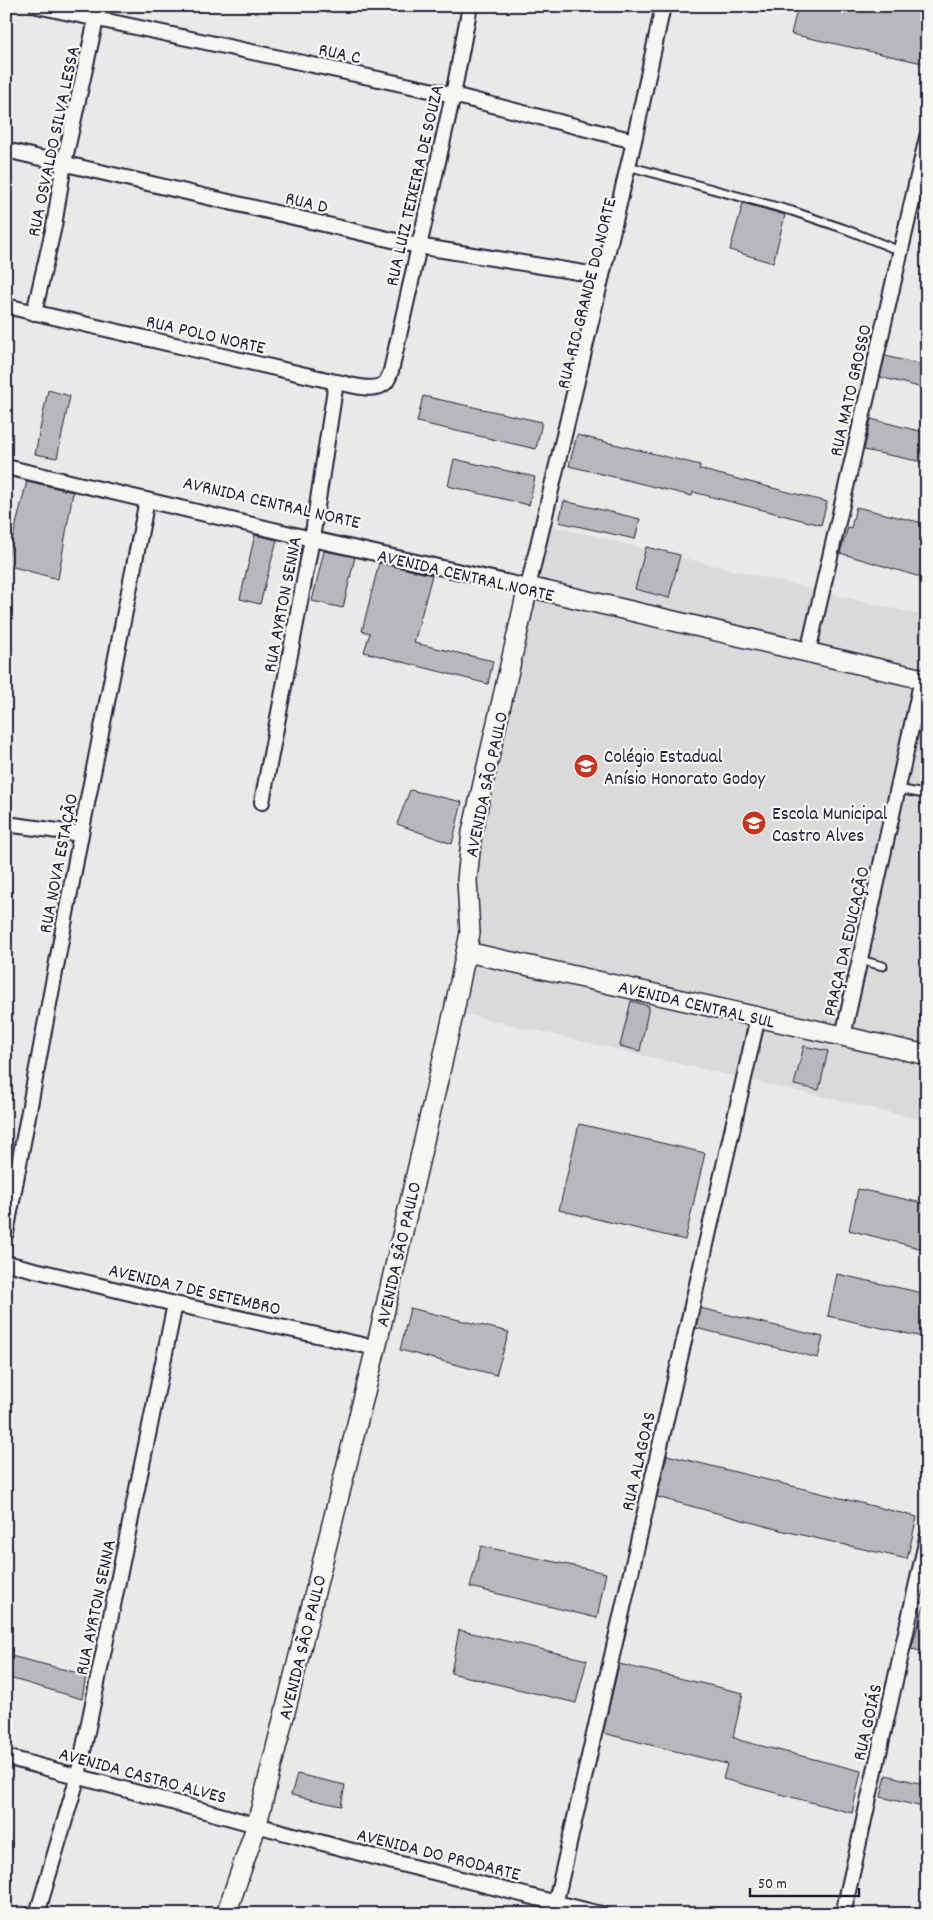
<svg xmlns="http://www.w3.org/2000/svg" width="933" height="1920" font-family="Dekko,sans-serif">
  <rect width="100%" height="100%" fill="#e9e9e7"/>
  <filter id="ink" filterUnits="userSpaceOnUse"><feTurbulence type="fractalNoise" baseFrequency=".02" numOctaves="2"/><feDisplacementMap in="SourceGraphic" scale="10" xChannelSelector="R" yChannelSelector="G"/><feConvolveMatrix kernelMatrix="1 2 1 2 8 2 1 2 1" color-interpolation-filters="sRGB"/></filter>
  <g filter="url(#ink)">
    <path fill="#dadada" d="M 543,524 L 927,617 L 927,1121 L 460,1013 L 472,832 Z"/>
    <path fill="#b8b8bc" stroke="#22223b" d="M 798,6 L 927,6 L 927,64 L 791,34 Z
      M 743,203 L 785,215 L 773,263 L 730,250 Z
      M 885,356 L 927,366 L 927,389 L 880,377 Z
      M 48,390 L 70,396 L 57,458 L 35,454 Z
      M 423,396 L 542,422 L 536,449 L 417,422 Z
      M 871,419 L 927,433 L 927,463 L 864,450 Z
      M 577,435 L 700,465 L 699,469 L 827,502 L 821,525 L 693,492 L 692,496 L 569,466 Z
      M 454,459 L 535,477 L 529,505 L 448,486 Z
      M 27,481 L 73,492 L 58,579 L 6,565 Z
      M 564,501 L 640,519 L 635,539 L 559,522 Z
      M 856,507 L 927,524 L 927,579 L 840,553 L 848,527 L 851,528 Z
      M 255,535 L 277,540 L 260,604 L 240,599 Z
      M 646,547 L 680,555 L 669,598 L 635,589 Z
      M 324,551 L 355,557 L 343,608 L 312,601 Z
      M 379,563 L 432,575 L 414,643 L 493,661 L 488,684 L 364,652 L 370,633 L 362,631 Z
      M 410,790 L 462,802 L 452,844 L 397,824 Z
      M 631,1001 L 649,1006 L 640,1051 L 620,1046 Z
      M 804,1046 L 828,1051 L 819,1090 L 794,1085 Z
      M 579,1124 L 705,1153 L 685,1240 L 559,1210 Z
      M 858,1189 L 927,1204 L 927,1250 L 849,1230 Z
      M 837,1274 L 927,1294 L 927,1338 L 828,1316 Z
      M 410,1308 L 509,1332 L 496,1375 L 400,1350 Z
      M 700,1308 L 823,1337 L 818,1358 L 696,1328 Z
      M 667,1455 L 917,1517 L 907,1559 L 780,1530 L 657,1497 Z
      M 481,1546 L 606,1573 L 597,1618 L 470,1587 Z
      M 924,1606 L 927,1607 L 927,1652 L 911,1649 Z
      M 459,1630 L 587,1660 L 576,1703 L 451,1673 Z
      M 11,1656 L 86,1675 L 82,1699 L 6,1677 Z
      M 619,1664 L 743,1693 L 733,1737 L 742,1741 L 861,1771 L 852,1813 L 723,1779 L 727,1764 L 603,1733 Z
      M 297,1774 L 345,1785 L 341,1806 L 291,1795 Z
      M 886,1775 L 927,1785 L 927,1808 L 881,1797 Z"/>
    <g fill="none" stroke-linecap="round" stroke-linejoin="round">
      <defs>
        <path id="service" d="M 628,166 L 792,211 L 845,229 L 900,251
          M 898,789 L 919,793
          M 860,960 L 883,966"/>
        <path id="minor" d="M 37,6 L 453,95 L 634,141
          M 6,150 L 418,246 L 602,276
          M 6,306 L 336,382 C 349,384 375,394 386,382 C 388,379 390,375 391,371 L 453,95 L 470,6
          M 34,313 L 54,226 L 64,163 L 99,6
          M 6,467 L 312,539 L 528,587 L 634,141 L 663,6
          M 808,652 L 927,137
          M 262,802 L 312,539 L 336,382
          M 6,824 L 81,834
          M 843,1036 L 922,679
          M 6,1233 L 81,834 L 147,500
          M 6,1263 L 175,1304 L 376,1348
          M 6,1757 L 393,1862 L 601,1914
          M 37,1914 L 78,1776 L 175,1304
          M 553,1914 L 758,1017
          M 843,1914 L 927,1538"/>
        <path id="secondary" d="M 467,952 L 927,1055
          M 226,1914 L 257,1824 L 376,1348 L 454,1011 L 470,933 L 467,880 L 472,832 L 528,587 L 927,680"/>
      </defs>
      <use href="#service" stroke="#22223b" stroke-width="11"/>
      <use href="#minor" stroke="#22223b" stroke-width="18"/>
      <use href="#secondary" stroke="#22223b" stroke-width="22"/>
      <use href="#service" stroke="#f6f6f2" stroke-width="7"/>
      <use href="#minor" stroke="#f6f6f2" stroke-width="14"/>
      <use href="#secondary" stroke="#f6f6f2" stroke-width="19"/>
    </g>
  </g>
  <defs>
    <symbol id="school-disc" viewBox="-11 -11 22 22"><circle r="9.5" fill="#c8321e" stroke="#f6f6f2"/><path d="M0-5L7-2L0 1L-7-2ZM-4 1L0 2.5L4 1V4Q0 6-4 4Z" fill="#fff"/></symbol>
  </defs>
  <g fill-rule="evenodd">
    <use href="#school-disc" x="572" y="752" width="28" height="28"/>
    <use href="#school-disc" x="740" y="809" width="28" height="28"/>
  </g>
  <g text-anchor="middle" stroke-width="4.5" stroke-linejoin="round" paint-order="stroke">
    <g font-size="19" fill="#22223b" stroke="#f6f6f2">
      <text transform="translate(340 52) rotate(12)" y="7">RUA C</text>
      <text transform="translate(52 141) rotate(-78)" y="7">RUA OSVALDO SILVA LESSA</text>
      <text transform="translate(413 185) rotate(-77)" y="7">RUA LUIZ TEIXEIRA DE SOUZA</text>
      <text transform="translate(307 201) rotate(13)" y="7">RUA D</text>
      <text transform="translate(585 293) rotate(-76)" y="7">RUA RIO GRANDE DO NORTE</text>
      <text transform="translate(206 333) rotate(13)" y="7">RUA POLO NORTE</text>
      <text transform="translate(849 390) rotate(-77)" y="7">RUA MATO GROSSO</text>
      <text transform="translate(272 501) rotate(13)" y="7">AVRNIDA CENTRAL NORTE</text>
      <text transform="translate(466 574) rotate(13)" y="7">AVENIDA CENTRAL NORTE</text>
      <text transform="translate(281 604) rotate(-79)" y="7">RUA AYRTON SENNA</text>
      <text transform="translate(485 784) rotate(-78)" y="7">AVENIDA SÃO PAULO</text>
      <text transform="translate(57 863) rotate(-79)" y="7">RUA NOVA ESTAÇÃO</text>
      <text transform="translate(845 941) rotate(-77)" y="7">PRAÇA DA EDUCAÇÃO</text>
      <text transform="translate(697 1003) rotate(13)" y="7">AVENIDA CENTRAL SUL</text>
      <text transform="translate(397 1254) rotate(-77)" y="7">AVENIDA SÃO PAULO</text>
      <text transform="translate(195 1288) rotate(13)" y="7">AVENIDA 7 DE SETEMBRO</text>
      <text transform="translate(637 1461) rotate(-77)" y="7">RUA ALAGOAS</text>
      <text transform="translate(94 1607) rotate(-78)" y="7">RUA AYRTON SENNA</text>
      <text transform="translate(301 1647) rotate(-76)" y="7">AVENIDA SÃO PAULO</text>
      <text transform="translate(866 1722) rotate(-77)" y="7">RUA GOIÁS</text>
      <text transform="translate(143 1774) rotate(15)" y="7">AVENIDA CASTRO ALVES</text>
      <text transform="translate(439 1853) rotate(14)" y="7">AVENIDA DO PRODARTE</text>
    </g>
    <g font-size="19" fill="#22223b" stroke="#f6f6f2" text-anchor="start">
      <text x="604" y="762">Colégio Estadual<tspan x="604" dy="22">Anísio Honorato Godoy</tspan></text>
      <text x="772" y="819">Escola Municipal<tspan x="772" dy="22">Castro Alves</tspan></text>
    </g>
  </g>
  <rect width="933" height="1920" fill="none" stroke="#f6f6f2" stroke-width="25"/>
  <rect x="12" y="12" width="908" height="1895" fill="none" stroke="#22223b" stroke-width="2" filter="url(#ink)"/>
  <path d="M750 1888v8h109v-8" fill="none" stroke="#22223b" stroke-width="2.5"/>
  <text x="758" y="1888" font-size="15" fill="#22223b" stroke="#f6f6f2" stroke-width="4" paint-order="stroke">50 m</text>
</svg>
